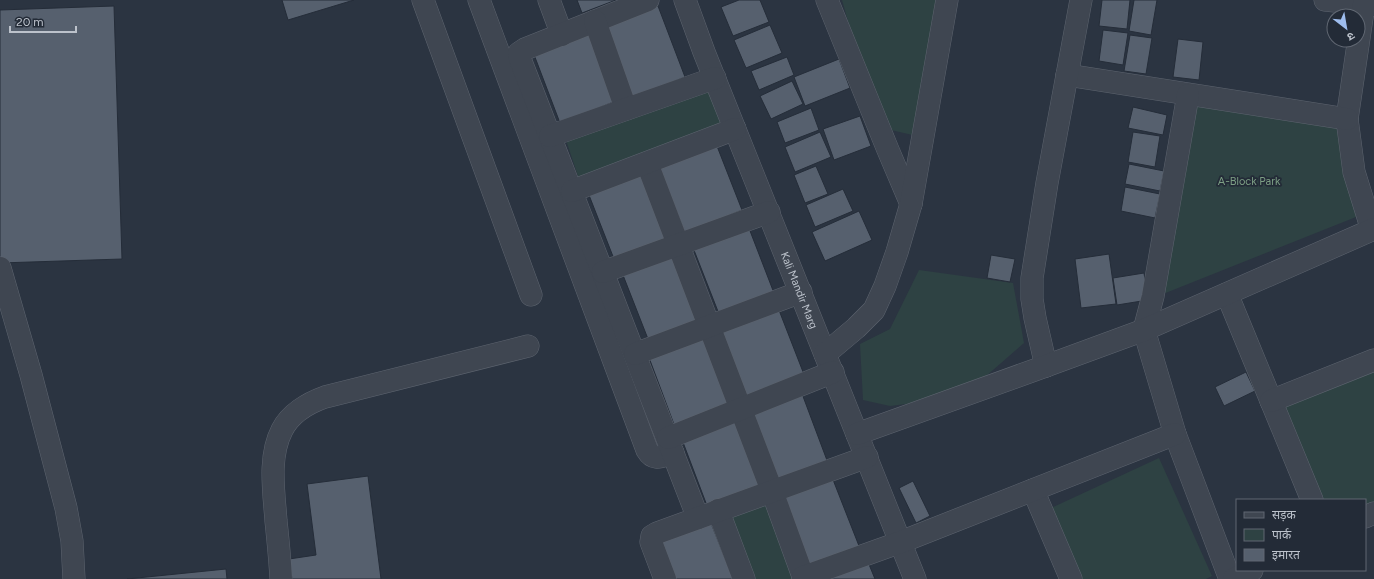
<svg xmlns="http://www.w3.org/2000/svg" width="1374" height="579" font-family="Figtree,'Noto Sans Devanagari',sans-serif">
  <rect width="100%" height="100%" fill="#2b3441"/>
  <path fill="#2e4243" d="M 842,0 L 942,0 L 917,136 L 878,127 Z
    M 713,82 L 732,127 L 581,185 L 564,134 Z
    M 1188,95 L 1344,123 L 1361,215 L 1158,296 Z
    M 919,270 L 1013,283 L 1024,343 L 962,397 L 890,406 L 863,400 L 860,344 L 890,329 Z
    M 1374,366 L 1374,505 L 1365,509 L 1365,500 L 1322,500 L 1279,405 Z
    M 1159,458 L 1212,576 L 1206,579 L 1079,579 L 1049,509 Z
    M 766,503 L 794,579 L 752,579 L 729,517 Z"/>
  <path fill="#56606e" stroke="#252d39" d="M 282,0 L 354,0 L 288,20 Z
    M 577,0 L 616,0 L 582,13 Z
    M 739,0 L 760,0 L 769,22 L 733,36 L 721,7 Z
    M 1102,0 L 1130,0 L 1127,29 L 1099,26 Z
    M 1134,0 L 1157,0 L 1151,35 L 1129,31 Z
    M 114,6 L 122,259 L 0,263 L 0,10 Z
    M 658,6 L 685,77 L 630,99 L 603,28 Z
    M 770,25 L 782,53 L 746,68 L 734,40 Z
    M 1103,30 L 1128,33 L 1123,65 L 1099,61 Z
    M 588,31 L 616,101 L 560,123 L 533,52 Z
    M 1130,35 L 1152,38 L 1146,74 L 1124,71 Z
    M 1178,39 L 1203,42 L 1199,80 L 1173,77 Z
    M 787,57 L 794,75 L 759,90 L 751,71 Z
    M 839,59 L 850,88 L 805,106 L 794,77 Z
    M 792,81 L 803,104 L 771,119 L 760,96 Z
    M 1133,107 L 1167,115 L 1163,135 L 1128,128 Z
    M 811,108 L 819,130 L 785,143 L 777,122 Z
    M 860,116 L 871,146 L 834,160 L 823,129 Z
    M 820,132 L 831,157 L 795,172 L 785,147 Z
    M 1133,132 L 1160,136 L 1155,167 L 1128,162 Z
    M 715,141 L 742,210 L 685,233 L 658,163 Z
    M 1129,164 L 1164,171 L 1160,191 L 1125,184 Z
    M 816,166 L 828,194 L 805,203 L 794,175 Z
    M 645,167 L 671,237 L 614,259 L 587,190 Z
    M 1125,187 L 1160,194 L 1155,218 L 1121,211 Z
    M 843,189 L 853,211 L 815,227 L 806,205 Z
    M 859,211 L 872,240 L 825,261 L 812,232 Z
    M 747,223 L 774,293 L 719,314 L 692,245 Z
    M 676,249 L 703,318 L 648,339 L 621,270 Z
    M 1109,254 L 1116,304 L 1081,308 L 1075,259 Z
    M 991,255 L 1015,259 L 1010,282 L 987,278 Z
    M 1144,273 L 1148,300 L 1117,305 L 1113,278 Z
    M 777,305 L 805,377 L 744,400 L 716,329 Z
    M 704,334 L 731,405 L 675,427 L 648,355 Z
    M 1246,372 L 1255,391 L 1224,406 L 1215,387 Z
    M 801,391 L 828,463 L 774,483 L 747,411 Z
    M 734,416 L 763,490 L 709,511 L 681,437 Z
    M 830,472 L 861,551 L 807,572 L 776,493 Z
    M 368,476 L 381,579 L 292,579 L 289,559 L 316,555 L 307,484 Z
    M 913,481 L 930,516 L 916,523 L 899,488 Z
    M 709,518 L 733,579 L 673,579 L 658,538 Z
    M 866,557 L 875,579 L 808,579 Z
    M 226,569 L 227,579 L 127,579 Z"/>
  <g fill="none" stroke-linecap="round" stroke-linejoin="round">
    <defs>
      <g id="minor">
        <path d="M 423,0 L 531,295"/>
        <path d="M 479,0 L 647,450 C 654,462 662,456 673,453"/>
        <path d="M 549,0 L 562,35"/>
        <path d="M 648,0 L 525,49 L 519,53 L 520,59 L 698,518"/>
        <path id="s1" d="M 685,0 L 704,52 L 915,579"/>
        <path d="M 827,0 L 888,150 L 911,204"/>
        <path d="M 1325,0 L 1374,5"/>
        <path d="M 1364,4 L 1347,119 L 1354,172 L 1372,230"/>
        <path d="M 595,21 L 626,109"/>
        <path d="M 1067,75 L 1347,119"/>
        <path d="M 1188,95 L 1153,296 L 1144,330 L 1175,434 L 1230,579"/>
        <path d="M 550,136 L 715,78"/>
        <path d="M 647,163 L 772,491 L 804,579"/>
        <path d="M 572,191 L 735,129"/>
        <path d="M 0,268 L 31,375 L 66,508 L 72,541 L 74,579"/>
        <path d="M 603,272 L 769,212"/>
        <path d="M 1227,294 L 1312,500"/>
        <path d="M 635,354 L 801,292"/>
        <path d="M 825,354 L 856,328 L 874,310 L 885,286 L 897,252 L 911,204 L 947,0"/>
        <path d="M 1046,366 L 1035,318 L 1032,299 L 1032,278 L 1047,183 L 1081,0"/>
        <path d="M 1271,401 L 1374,360"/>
        <path d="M 857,434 L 1046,366 L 1144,330 L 1374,229"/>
        <path d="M 668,438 L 833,372"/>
        <path d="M 1033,490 L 1071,579"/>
        <path d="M 718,510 L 744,579"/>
        <path d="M 1365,517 L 1374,513"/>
        <path d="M 803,577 L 901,542 L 1175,434"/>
        <path d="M 281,579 C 280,560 278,540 276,521 C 274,492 268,457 282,430 C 290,414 308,403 325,397 L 528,346"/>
        <path d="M 665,579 L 651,542 L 652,536 L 657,533 L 867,457"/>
        <path d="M 1234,579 L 1252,570"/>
      </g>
    </defs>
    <use href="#minor" stroke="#5d646f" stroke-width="23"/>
    <use href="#minor" stroke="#3f4651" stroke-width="22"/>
  </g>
  <g text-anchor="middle" stroke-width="3.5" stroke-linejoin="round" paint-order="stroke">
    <g font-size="11" fill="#7c9e84" stroke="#232b37">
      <text x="1249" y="185">A-Block Park</text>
    </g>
    <g font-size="11" fill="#bcc2cb" stroke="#232b37">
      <text dy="4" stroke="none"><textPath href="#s1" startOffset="312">Kali Mandir Marg</textPath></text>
    </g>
  </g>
  <rect x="1236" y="499" width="130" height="72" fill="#232b37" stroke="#606772"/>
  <rect x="1244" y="512" width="20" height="6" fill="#3f4651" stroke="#606772"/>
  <text x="1272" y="519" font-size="12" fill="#bcc2cb">सड़क</text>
  <rect x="1244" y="529" width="20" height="12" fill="#2e4243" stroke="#606772"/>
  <text x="1272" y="539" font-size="12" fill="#bcc2cb">पार्क</text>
  <rect x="1244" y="549" width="20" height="12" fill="#56606e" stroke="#606772"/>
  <text x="1272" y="559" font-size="12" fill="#bcc2cb">इमारत</text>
  <g transform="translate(1346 28) rotate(149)"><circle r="19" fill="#232b37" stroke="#606772"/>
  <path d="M0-3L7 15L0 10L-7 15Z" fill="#9ebdee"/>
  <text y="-6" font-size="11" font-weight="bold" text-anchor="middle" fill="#bcc2cb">उ</text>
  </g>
  <path d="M10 26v6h66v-6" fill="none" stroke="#bcc2cb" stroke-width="2"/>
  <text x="16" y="26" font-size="12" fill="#bcc2cb" stroke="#232b37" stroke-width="3" paint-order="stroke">20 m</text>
</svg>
